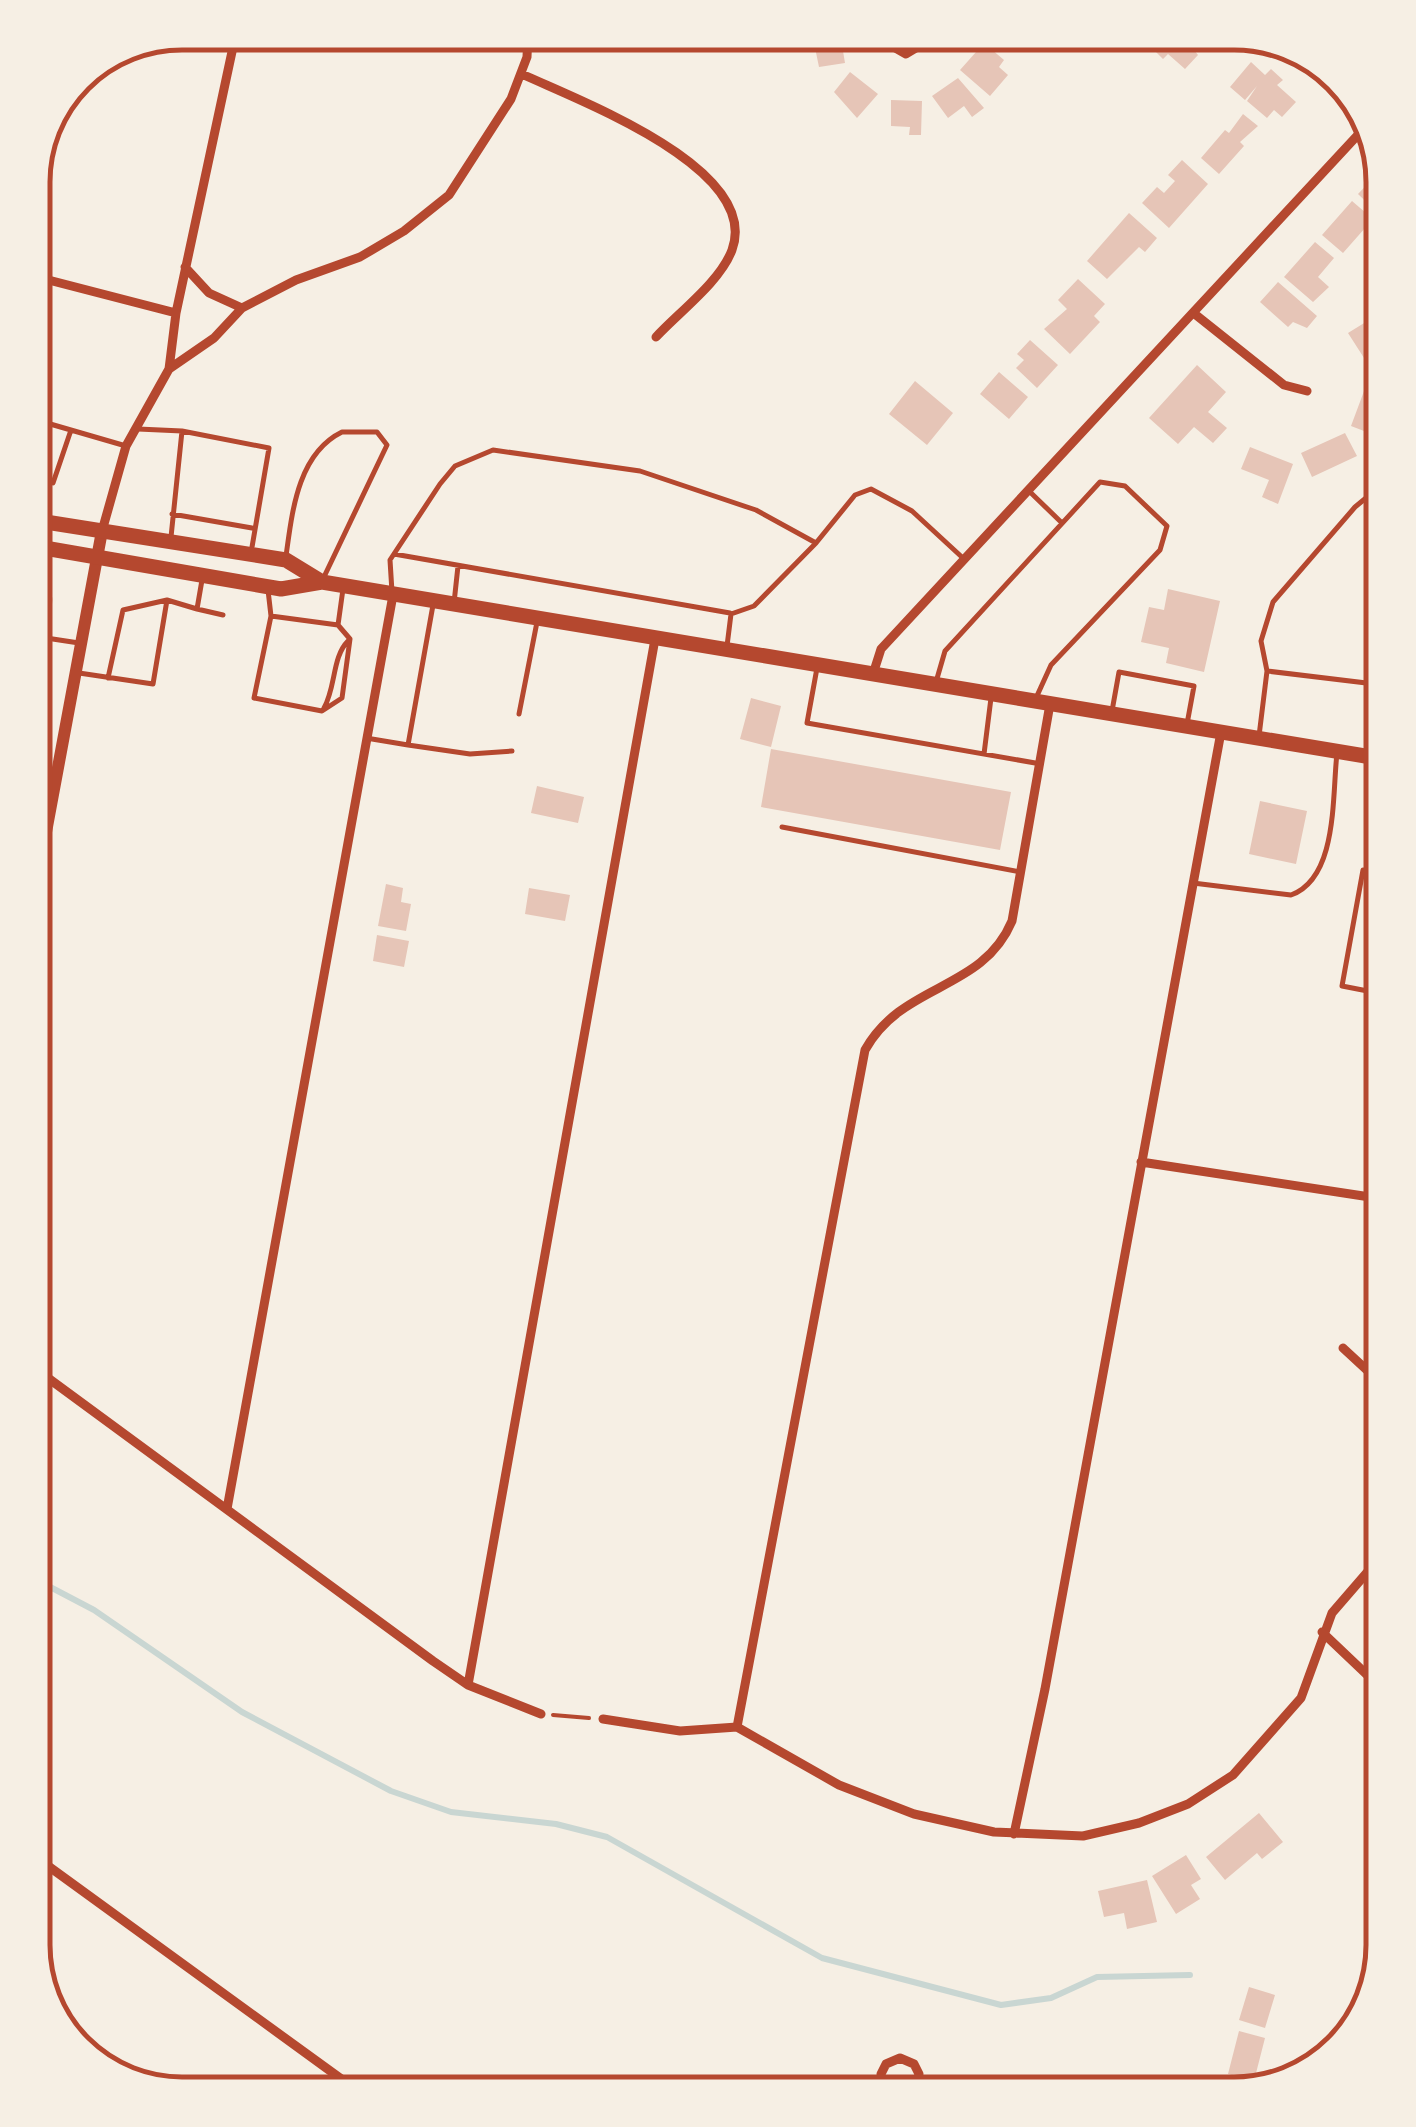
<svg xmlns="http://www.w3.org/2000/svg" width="1416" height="2127" font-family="Karla,sans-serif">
  <rect width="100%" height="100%" fill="#f6efe4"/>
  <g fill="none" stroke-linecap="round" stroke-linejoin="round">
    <path stroke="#c9d6d2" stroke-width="6" d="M 33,1578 L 94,1610 L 242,1712 L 391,1791 L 451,1812 L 556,1824 L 607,1837 L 822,1958 L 1001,2005 L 1051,1998 L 1097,1977 L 1190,1975"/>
  </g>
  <path fill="#e6c5b7" d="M 840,33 L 845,63 L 819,67 L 813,38 Z
    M 1151,33 L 1181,33 L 1198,55 L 1185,69 L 1168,54 L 1163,59 L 1153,49 L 1157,44 L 1148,36 Z
    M 984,43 L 1004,60 L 999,67 L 1008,75 L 990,96 L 960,70 Z
    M 1251,62 L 1265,75 L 1271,69 L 1283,80 L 1277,85 L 1296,102 L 1282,117 L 1274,110 L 1267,118 L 1247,101 L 1257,86 L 1245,100 L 1230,87 Z
    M 850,72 L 878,94 L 857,118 L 834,92 Z
    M 958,78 L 984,108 L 972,117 L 964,106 L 948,118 L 932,96 Z
    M 891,100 L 922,101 L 921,135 L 909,135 L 910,127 L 891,126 Z
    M 1243,114 L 1258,126 L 1240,142 L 1244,146 L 1219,174 L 1201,158 L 1225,130 L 1229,133 Z
    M 1182,160 L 1208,184 L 1169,228 L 1142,203 L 1157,187 L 1164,193 L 1175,181 L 1168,175 Z
    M 1377,174 L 1384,182 L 1383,218 L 1358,194 Z
    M 1352,201 L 1373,219 L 1343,253 L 1322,235 Z
    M 1129,213 L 1157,238 L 1145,252 L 1139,247 L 1107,279 L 1087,261 Z
    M 1315,242 L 1334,258 L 1318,277 L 1329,287 L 1313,302 L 1284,277 Z
    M 1078,279 L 1105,304 L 1094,316 L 1100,322 L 1070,354 L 1044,329 L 1067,309 L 1058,300 Z
    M 1278,282 L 1317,316 L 1307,328 L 1293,322 L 1288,327 L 1260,302 Z
    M 1369,320 L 1383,342 L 1383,365 L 1373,372 L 1348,333 Z
    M 1030,340 L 1058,365 L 1037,388 L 1016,368 L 1024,360 L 1017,354 Z
    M 1197,365 L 1226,392 L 1208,412 L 1227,428 L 1213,443 L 1194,427 L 1178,444 L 1149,418 Z
    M 999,372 L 1028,397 L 1009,419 L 980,394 Z
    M 915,381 L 953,413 L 927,445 L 889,414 Z
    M 1367,383 L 1383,389 L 1377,436 L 1351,426 Z
    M 1345,433 L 1357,456 L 1312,477 L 1301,453 Z
    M 1250,447 L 1293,464 L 1278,504 L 1262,497 L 1269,480 L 1241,469 Z
    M 1168,589 L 1220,601 L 1204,672 L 1166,663 L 1169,648 L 1141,642 L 1149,607 L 1164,610 Z
    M 751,698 L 781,706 L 771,747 L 740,739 Z
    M 771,749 L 1011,792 L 1000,850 L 761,807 Z
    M 537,786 L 584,797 L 578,823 L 531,813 Z
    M 1260,801 L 1307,811 L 1296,864 L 1249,854 Z
    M 386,884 L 403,888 L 401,902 L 411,904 L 406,931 L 378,926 Z
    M 529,888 L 570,895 L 565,921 L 525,914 Z
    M 377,935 L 409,941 L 404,967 L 373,961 Z
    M 1259,1813 L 1283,1842 L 1262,1859 L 1257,1853 L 1225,1880 L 1206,1857 Z
    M 1186,1855 L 1201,1879 L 1191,1885 L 1200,1899 L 1176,1914 L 1152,1876 Z
    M 1147,1880 L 1157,1922 L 1127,1929 L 1124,1913 L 1104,1917 L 1098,1891 Z
    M 1249,1987 L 1275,1995 L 1265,2028 L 1239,2020 Z
    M 1239,2031 L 1265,2038 L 1254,2081 L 1228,2074 Z"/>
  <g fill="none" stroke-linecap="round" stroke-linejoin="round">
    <path stroke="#b5482f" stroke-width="4" d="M 553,1715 L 589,1718"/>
    <path stroke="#b5482f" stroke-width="5" d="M 33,419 L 126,446
      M 138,429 L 182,431 L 269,448 L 251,553
      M 53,483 L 71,430
      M 1029,491 L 1062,523
      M 172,514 L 252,528
      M 171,537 L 182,431
      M 816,543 L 855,495 L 871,489 L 912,511 L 964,559
      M 394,554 L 730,613
      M 286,556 C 292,514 297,454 342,432 L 377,432 L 387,445 L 323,579
      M 33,572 C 59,587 48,613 44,638
      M 268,590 L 271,616 L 254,698 L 322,711 L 342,698 L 350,639 L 338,625 L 271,616
      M 392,592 L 390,560 L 440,484 L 455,466 L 493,450 L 640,471 L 756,510 L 816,543 L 754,606 L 731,614 L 727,646
      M 454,603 L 458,566
      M 197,609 L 223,615
      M 338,625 L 343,589
      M 33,636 L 79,643
      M 817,668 L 807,723 L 1041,764
      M 1267,671 L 1383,685
      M 79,673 L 153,684 L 167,600 L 197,609 L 202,580
      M 108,678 L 123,610 L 167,600
      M 936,682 L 945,651 L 1100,482 L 1125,486 L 1167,526 L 1160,550 L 1051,665 L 1036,698
      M 324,708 C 336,687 332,657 348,641
      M 1112,711 L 1119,672 L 1194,686 L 1187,724
      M 519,714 L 537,622
      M 1259,736 L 1267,671 L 1261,641 L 1273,602 L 1355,507 L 1383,484
      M 366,738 L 408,745 L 433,605
      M 408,745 L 470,754 L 512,751
      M 984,754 L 991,698
      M 782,827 L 1021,872
      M 1193,883 L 1291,895 C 1338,878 1332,796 1337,753
      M 1383,994 L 1342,986 L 1363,870 L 1383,871"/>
    <path stroke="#b5482f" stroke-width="9" d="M 889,33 L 892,46 L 906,54 L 921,45 L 923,33
      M 522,74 C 577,100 762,168 732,250 C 720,282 679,312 656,337
      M 185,267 L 209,293 L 242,308
      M 33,276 L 176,313
      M 1196,315 L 1284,385 L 1307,391
      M 169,369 L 176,313 L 236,33
      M 102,531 L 126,446 L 169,369 L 214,338 L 242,308 L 296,280 L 360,257 L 404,231 L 449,195 L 511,99 L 527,57 L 528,33
      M 873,674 L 881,649 L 1368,124
      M 1141,1162 L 1383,1199
      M 1343,1348 L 1383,1385
      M 33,1367 L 433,1661 L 468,1685 L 541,1714
      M 227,1509 L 393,595
      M 1322,1632 L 1383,1690
      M 468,1685 L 655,639
      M 603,1719 L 680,1731 L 737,1727 L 839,1785 L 914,1814 L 994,1832 L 1083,1836 L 1139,1823 L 1188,1804 L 1233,1775 L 1301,1698 L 1332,1613 L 1383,1554
      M 737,1727 L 865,1050 C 903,982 982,992 1012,921 L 1050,704
      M 1014,1834 L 1045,1689 L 1221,732
      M 33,1855 L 362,2094
      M 1332,2046 L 1346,2038
      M 334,2094 L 344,2080
      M 893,2094 L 883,2086 L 881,2074 L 886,2064 L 900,2058 L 914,2064 L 919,2074 L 915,2089 L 907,2094"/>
    <path stroke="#b5482f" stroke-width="12" d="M 33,902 L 102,531"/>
    <path stroke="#b5482f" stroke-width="15" d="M 33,520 L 286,560 L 322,582
      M 33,546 L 281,589 L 322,582 L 1383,759"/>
  </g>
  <path d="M0 0H1416V2127H0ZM182 50H1234A132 132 0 0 1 1366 182V1945A132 132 0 0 1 1234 2077H182A132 132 0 0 1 50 1945V182A132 132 0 0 1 182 50Z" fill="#f6efe4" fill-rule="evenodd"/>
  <path fill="none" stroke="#b5482f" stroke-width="5" d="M182 50H1234A132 132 0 0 1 1366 182V1945A132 132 0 0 1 1234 2077H182A132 132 0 0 1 50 1945V182A132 132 0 0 1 182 50Z"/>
</svg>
